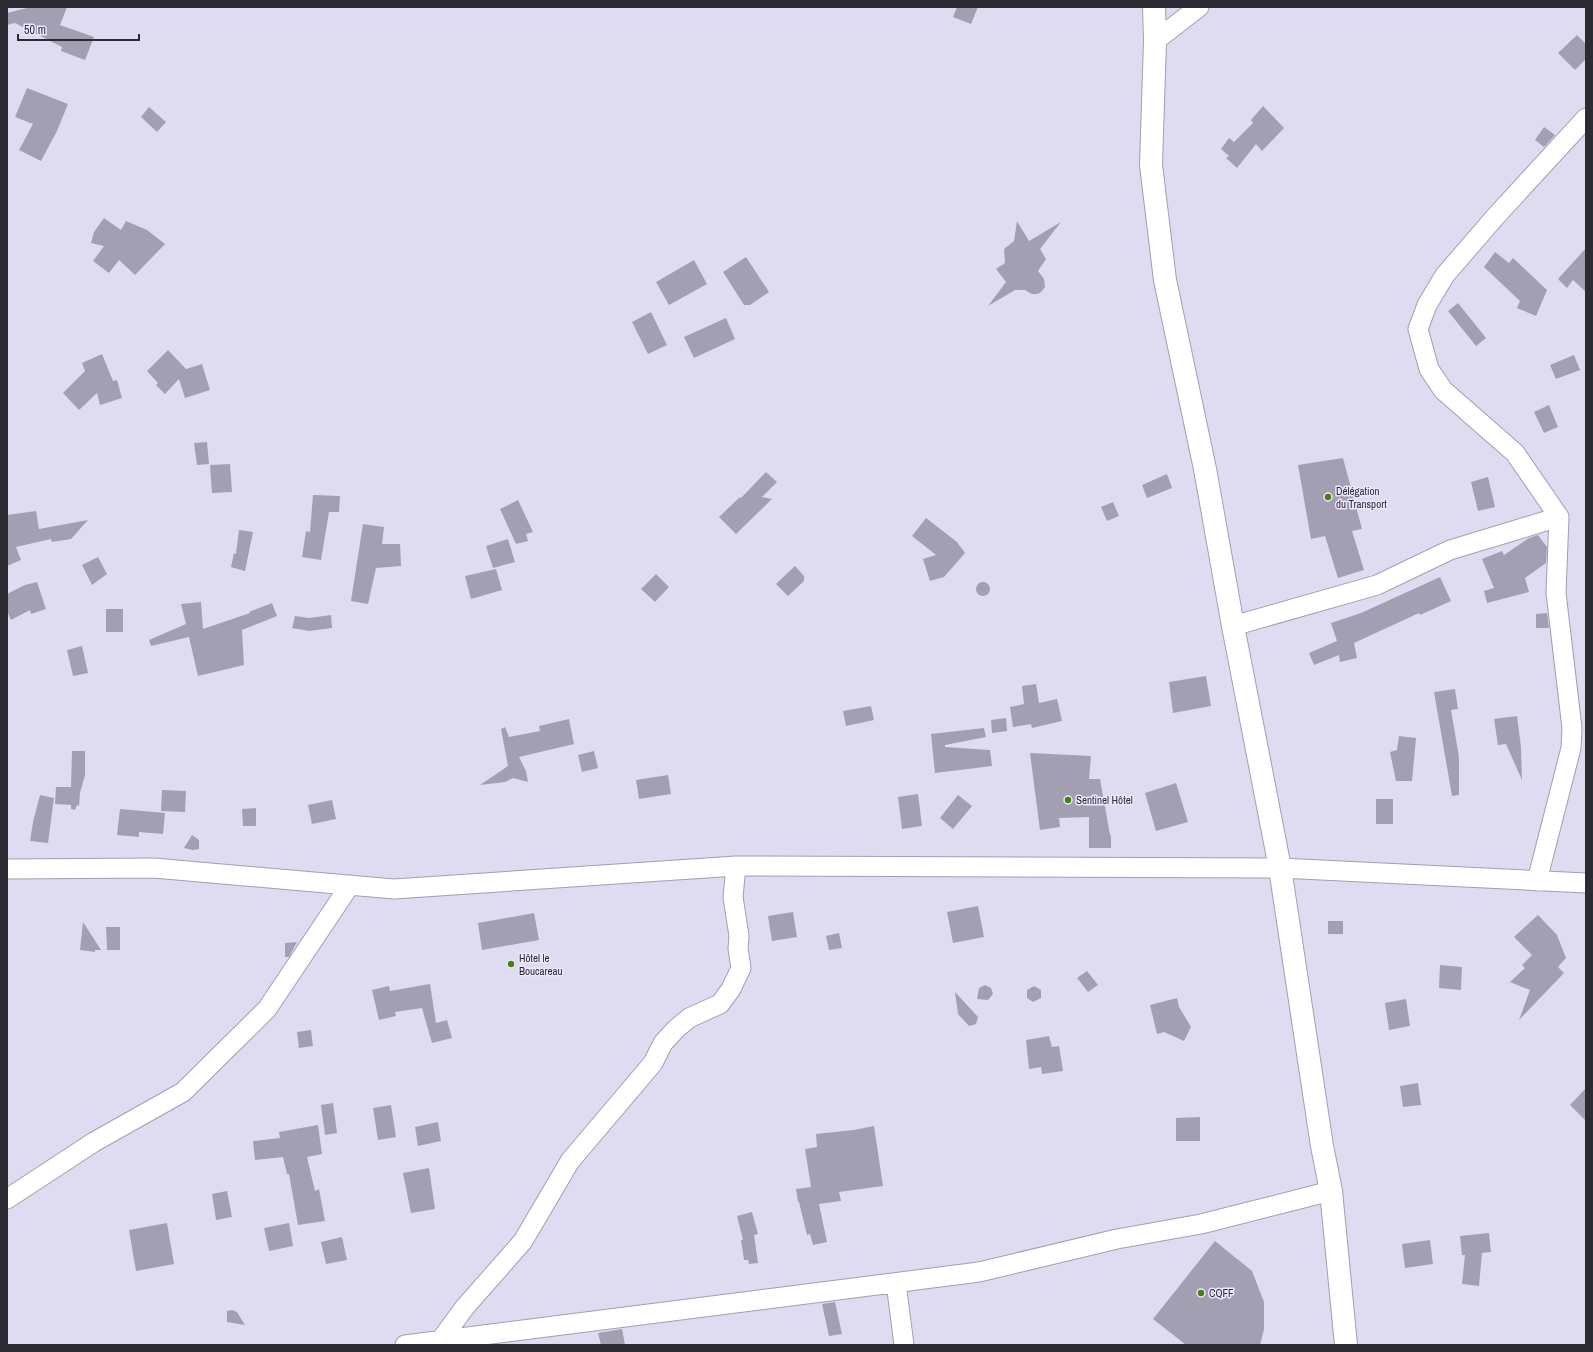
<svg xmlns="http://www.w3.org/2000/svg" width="1593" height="1352" font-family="'Archivo Narrow',sans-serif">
  <rect width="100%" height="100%" fill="#dfdbf1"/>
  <path fill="#a39fb3" d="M 31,7 L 67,7 L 60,25 L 94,37 L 85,60 L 61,51 L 62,47 L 15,23 L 7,25 L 7,13 Z
    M 957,7 L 978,7 L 971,24 L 953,17 Z
    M 1577,35 L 1586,44 L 1586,59 L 1575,70 L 1558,53 Z
    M 27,88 L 68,104 L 57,131 L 41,161 L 19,150 L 33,124 L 15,117 Z
    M 1263,106 L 1284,128 L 1262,151 L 1256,144 L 1237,168 L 1226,158 L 1229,156 L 1221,149 L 1229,138 L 1234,142 L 1253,123 L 1251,120 Z
    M 149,107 L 166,122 L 157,132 L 141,117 Z
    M 1544,127 L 1555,135 L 1544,147 L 1535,140 Z
    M 104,218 L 121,230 L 126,221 L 147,230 L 165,244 L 135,275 L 119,260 L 109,273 L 93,261 L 104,246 L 91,243 L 94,232 Z
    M 1017,221 L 1029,241 L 1061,222 L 1040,249 L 1046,259 L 1038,271 L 1044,279 L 1045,287 L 1040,293 L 1036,294 L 1032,294 L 1025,290 L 1015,290 L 988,306 L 1006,282 L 996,269 L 1005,263 L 1004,249 L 1014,241 Z
    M 1586,248 L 1586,292 L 1573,280 L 1567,288 L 1558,279 Z
    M 1495,252 L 1509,263 L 1513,258 L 1547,290 L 1536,316 L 1517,308 L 1520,301 L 1484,267 Z
    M 746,257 L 769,292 L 750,305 L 744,305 L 723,272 Z
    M 694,260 L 707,284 L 669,305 L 656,282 Z
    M 1458,303 L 1486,338 L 1476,346 L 1448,311 Z
    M 651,312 L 667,345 L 648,354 L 632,322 Z
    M 726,318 L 735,339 L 694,358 L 684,337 Z
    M 168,350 L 186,369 L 202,364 L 210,390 L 185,398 L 179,379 L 165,394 L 156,385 L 158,383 L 147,371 Z
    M 102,354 L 113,381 L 117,380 L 122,398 L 100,405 L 97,393 L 79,410 L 63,393 L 85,371 L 82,363 Z
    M 1574,355 L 1580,370 L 1556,379 L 1550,365 Z
    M 1549,405 L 1558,427 L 1544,433 L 1534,412 Z
    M 207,442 L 209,464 L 197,465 L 194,443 Z
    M 1343,458 L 1362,529 L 1352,531 L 1364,570 L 1338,578 L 1325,536 L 1311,539 L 1298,465 Z
    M 230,464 L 232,492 L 212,493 L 210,465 Z
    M 766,472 L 777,482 L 762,497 L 772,499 L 736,534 L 719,517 L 740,497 L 741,498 Z
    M 1167,474 L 1172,488 L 1147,498 L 1142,485 Z
    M 1488,477 L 1495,507 L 1478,511 L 1471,482 Z
    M 313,495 L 340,496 L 339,512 L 329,512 L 321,560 L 302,557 L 306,531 L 310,532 Z
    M 518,500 L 533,532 L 526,534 L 528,541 L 516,544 L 500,509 Z
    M 1113,502 L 1119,516 L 1107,521 L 1101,507 Z
    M 36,511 L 39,529 L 88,520 L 71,539 L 52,542 L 51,539 L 16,547 L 21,560 L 7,566 L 7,515 Z
    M 926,518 L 957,542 L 965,553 L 944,577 L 930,581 L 923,559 L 936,555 L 912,536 Z
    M 363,524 L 384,527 L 382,544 L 400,544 L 401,566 L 376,568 L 368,604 L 351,601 Z
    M 239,530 L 253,532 L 245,571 L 231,567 L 234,553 L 236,554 Z
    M 1538,535 L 1547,547 L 1546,563 L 1525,578 L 1529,592 L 1487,603 L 1484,591 L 1494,588 L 1482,559 L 1502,551 L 1504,555 L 1529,538 Z
    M 508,539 L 515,562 L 493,568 L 486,546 Z
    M 98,557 L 107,574 L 92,585 L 82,565 Z
    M 795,566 L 804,576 L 804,581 L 788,596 L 776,584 Z
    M 496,569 L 502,590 L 471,599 L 465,576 Z
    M 656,574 L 669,587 L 655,602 L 641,589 Z
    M 1440,577 L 1451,601 L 1420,615 L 1419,613 L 1354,643 L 1357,658 L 1340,662 L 1339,655 L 1314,665 L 1309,653 L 1337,641 L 1331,623 L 1361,613 Z
    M 37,582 L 46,609 L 31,614 L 30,610 L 11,620 L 7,611 L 7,594 L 25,585 Z
    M976 589a7 7 0 1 1 14 0a7 7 0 1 1-14 0Z
    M 201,602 L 203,629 L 250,613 L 249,612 L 272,603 L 277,616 L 242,630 L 244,665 L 198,676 L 189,637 L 151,646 L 149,640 L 186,624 L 181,604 Z
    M 106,609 L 123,609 L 123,632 L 106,632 Z
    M 1547,613 L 1549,628 L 1536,628 L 1536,614 Z
    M 331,615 L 332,628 L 309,631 L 292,628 L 295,616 L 309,618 Z
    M 82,646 L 88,673 L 73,676 L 67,650 Z
    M 1206,676 L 1211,706 L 1173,713 L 1169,682 Z
    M 1036,684 L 1039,703 L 1057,699 L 1062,721 L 1032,728 L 1031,724 L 1013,727 L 1010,707 L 1024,704 L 1022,686 Z
    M 1455,689 L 1458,709 L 1451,710 L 1459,757 L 1459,795 L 1452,796 L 1434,692 Z
    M 871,706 L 874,720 L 846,726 L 843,711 Z
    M 1517,716 L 1521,747 L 1522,780 L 1506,744 L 1498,745 L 1494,719 Z
    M 1006,718 L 1007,731 L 992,733 L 991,720 Z
    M 569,719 L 574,744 L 519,757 L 526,771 L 528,782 L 513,778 L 505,782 L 480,785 L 508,766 L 501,729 L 505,727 L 509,737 L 540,731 L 539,726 Z
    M 984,728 L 986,737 L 945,745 L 945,747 L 990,750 L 992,766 L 935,773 L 931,734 Z
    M 1399,736 L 1416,738 L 1412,781 L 1396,781 L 1390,752 L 1397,750 Z
    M 72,751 L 85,751 L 85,775 L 80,793 L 79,806 L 77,805 L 75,810 L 71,809 L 71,805 L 55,804 L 56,787 L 71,787 Z
    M 594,751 L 598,768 L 582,772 L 578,755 Z
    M 1030,753 L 1091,756 L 1089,779 L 1100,779 L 1110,835 L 1111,835 L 1111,848 L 1089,848 L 1089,817 L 1059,818 L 1060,827 L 1040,830 Z
    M 668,775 L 671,794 L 639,799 L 636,780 Z
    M 1176,783 L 1188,822 L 1156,831 L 1145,793 Z
    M 162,790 L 186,791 L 185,812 L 161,811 Z
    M 918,794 L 922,826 L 902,829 L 898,797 Z
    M 40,795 L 54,798 L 48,843 L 30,841 L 33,822 Z
    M 958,795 L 972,806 L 953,829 L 940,818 Z
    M 1376,799 L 1393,799 L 1393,824 L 1376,824 Z
    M 332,800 L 336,819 L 312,824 L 308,805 Z
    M 256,808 L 256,826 L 243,826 L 242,809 Z
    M 120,809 L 165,813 L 163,834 L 139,832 L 139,837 L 117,835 Z
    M 192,835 L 199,840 L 199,849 L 193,850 L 184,848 Z
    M 978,906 L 984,937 L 953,943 L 947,912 Z
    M 793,912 L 797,937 L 772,941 L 768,916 Z
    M 534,913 L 539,940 L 482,950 L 478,923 Z
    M 1538,915 L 1557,935 L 1566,958 L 1558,967 L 1564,973 L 1519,1020 L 1530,990 L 1510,982 L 1525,968 L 1522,965 L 1532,955 L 1514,937 Z
    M 1328,921 L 1343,921 L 1343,934 L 1328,934 Z
    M 83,922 L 101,950 L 95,950 L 95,952 L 80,950 Z
    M 106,927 L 120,927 L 120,950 L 107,950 Z
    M 839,933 L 842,948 L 829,950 L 826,936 Z
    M 297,942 L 289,957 L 285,957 L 285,943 Z
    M 1440,965 L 1462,967 L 1461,990 L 1439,988 Z
    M 1087,971 L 1098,985 L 1088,992 L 1077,978 Z
    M 430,984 L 436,1023 L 447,1020 L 452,1038 L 432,1043 L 422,1008 L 395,1012 L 396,1016 L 379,1020 L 372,990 L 389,986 L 390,991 Z
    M 985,985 L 991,988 L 993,994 L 988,1000 L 977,999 L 979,988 Z
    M 1034,986 L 1041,990 L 1041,998 L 1033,1002 L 1027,998 L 1027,990 Z
    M 955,992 L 978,1017 L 976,1024 L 969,1026 L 958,1014 Z
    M 1177,998 L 1179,1007 L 1191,1027 L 1184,1041 L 1164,1032 L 1157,1034 L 1150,1005 Z
    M 1406,999 L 1410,1026 L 1389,1030 L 1385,1003 Z
    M 311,1030 L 313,1046 L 299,1048 L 297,1032 Z
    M 1049,1036 L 1052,1047 L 1059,1046 L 1063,1071 L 1042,1074 L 1041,1067 L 1029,1069 L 1026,1040 Z
    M 1418,1083 L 1421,1105 L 1403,1107 L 1400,1086 Z
    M 1586,1088 L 1586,1121 L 1570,1105 Z
    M 333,1103 L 337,1133 L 325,1135 L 321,1105 Z
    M 391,1105 L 396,1137 L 378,1140 L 373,1108 Z
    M 1200,1117 L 1200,1141 L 1176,1141 L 1176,1118 Z
    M 438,1122 L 441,1141 L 418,1146 L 415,1127 Z
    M 318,1125 L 322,1154 L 307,1157 L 315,1191 L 319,1189 L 325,1221 L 298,1225 L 289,1174 L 287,1174 L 283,1157 L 255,1160 L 253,1141 L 280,1138 L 279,1132 Z
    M 874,1126 L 883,1186 L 839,1192 L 841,1201 L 819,1204 L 827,1242 L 813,1245 L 810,1234 L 807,1235 L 799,1202 L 798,1202 L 796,1189 L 811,1187 L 805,1149 L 817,1147 L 816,1134 L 854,1130 Z
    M 429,1168 L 435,1209 L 411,1213 L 403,1173 Z
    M 227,1191 L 232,1217 L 216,1220 L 212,1194 Z
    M 752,1212 L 758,1234 L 754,1235 L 758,1263 L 749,1264 L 748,1260 L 744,1260 L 741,1240 L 743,1240 L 737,1216 Z
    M 167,1223 L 174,1264 L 136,1271 L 129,1230 Z
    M 289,1223 L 293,1246 L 269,1251 L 264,1228 Z
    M 1489,1233 L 1491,1252 L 1482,1253 L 1479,1286 L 1462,1284 L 1465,1255 L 1462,1255 L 1460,1236 Z
    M 342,1237 L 347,1260 L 326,1264 L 321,1242 Z
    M 1430,1240 L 1433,1264 L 1405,1268 L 1402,1244 Z
    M 1215,1241 L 1252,1271 L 1264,1302 L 1264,1329 L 1260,1345 L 1186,1345 L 1153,1319 Z
    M 835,1302 L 842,1334 L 829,1336 L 822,1304 Z
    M 232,1310 L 237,1312 L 245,1325 L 227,1322 L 227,1311 Z
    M 622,1329 L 625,1345 L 601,1345 L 598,1333 Z"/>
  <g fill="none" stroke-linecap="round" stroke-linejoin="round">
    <defs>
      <path id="street" d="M 1155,41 L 1199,7
        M 1233,626 L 1377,585 L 1450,550 L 1559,517
        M 7,869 L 154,868 L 394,889 L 736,866 L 1280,868 L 1586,883
        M 1537,881 L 1571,748 L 1572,728 L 1556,593 L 1559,517 L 1515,453 L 1443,390 L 1429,369 L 1418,329 L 1427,305 L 1445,275 L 1496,216 L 1586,118
        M 7,1199 L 94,1142 L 183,1092 L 267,1009 L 350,885
        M 896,1283 L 904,1345
        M 405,1345 L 979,1272 L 1117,1239 L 1201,1224 L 1331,1191
        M 437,1345 L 465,1307 L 523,1241 L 570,1161 L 653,1063 L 663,1043 L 676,1029 L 689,1018 L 720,1004 L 731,989 L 741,968 L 738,948 L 739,936 L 733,897 L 736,866"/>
      <path id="primary" d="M 1154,7 L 1155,41 L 1151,165 L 1165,280 L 1205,469 L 1233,626 L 1280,868 L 1322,1146 L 1331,1191 L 1346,1345"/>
    </defs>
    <use href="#street" stroke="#a29eb3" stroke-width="21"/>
    <use href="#primary" stroke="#a29eb3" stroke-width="24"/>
    <use href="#street" stroke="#fff" stroke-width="19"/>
    <use href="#primary" stroke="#fff" stroke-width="22"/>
  </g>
  <g fill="#4b7e11" stroke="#ede8ff" stroke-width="1.5">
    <circle cx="1328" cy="497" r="4"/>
    <circle cx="1068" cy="800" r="4"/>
    <circle cx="511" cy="964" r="4"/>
    <circle cx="1201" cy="1293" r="4"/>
  </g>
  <g text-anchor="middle" stroke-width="3" stroke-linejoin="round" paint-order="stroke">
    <g font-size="11" fill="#2c2a33" stroke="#ede8ff" text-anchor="start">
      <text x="1336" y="495">Délégation<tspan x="1336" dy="13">du Transport</tspan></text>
      <text x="1076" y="804">Sentinel Hôtel</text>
      <text x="519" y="962">Hôtel le<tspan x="519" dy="13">Boucareau</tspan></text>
      <text x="1209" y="1297">CQFF</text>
    </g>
  </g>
  <rect width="1593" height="1352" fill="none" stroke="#2c2a33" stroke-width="16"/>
  <path d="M18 34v6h121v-6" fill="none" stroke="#2c2a33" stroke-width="2"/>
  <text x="24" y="34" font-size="12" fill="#2c2a33" stroke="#ede8ff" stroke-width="3" paint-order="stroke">50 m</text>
</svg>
